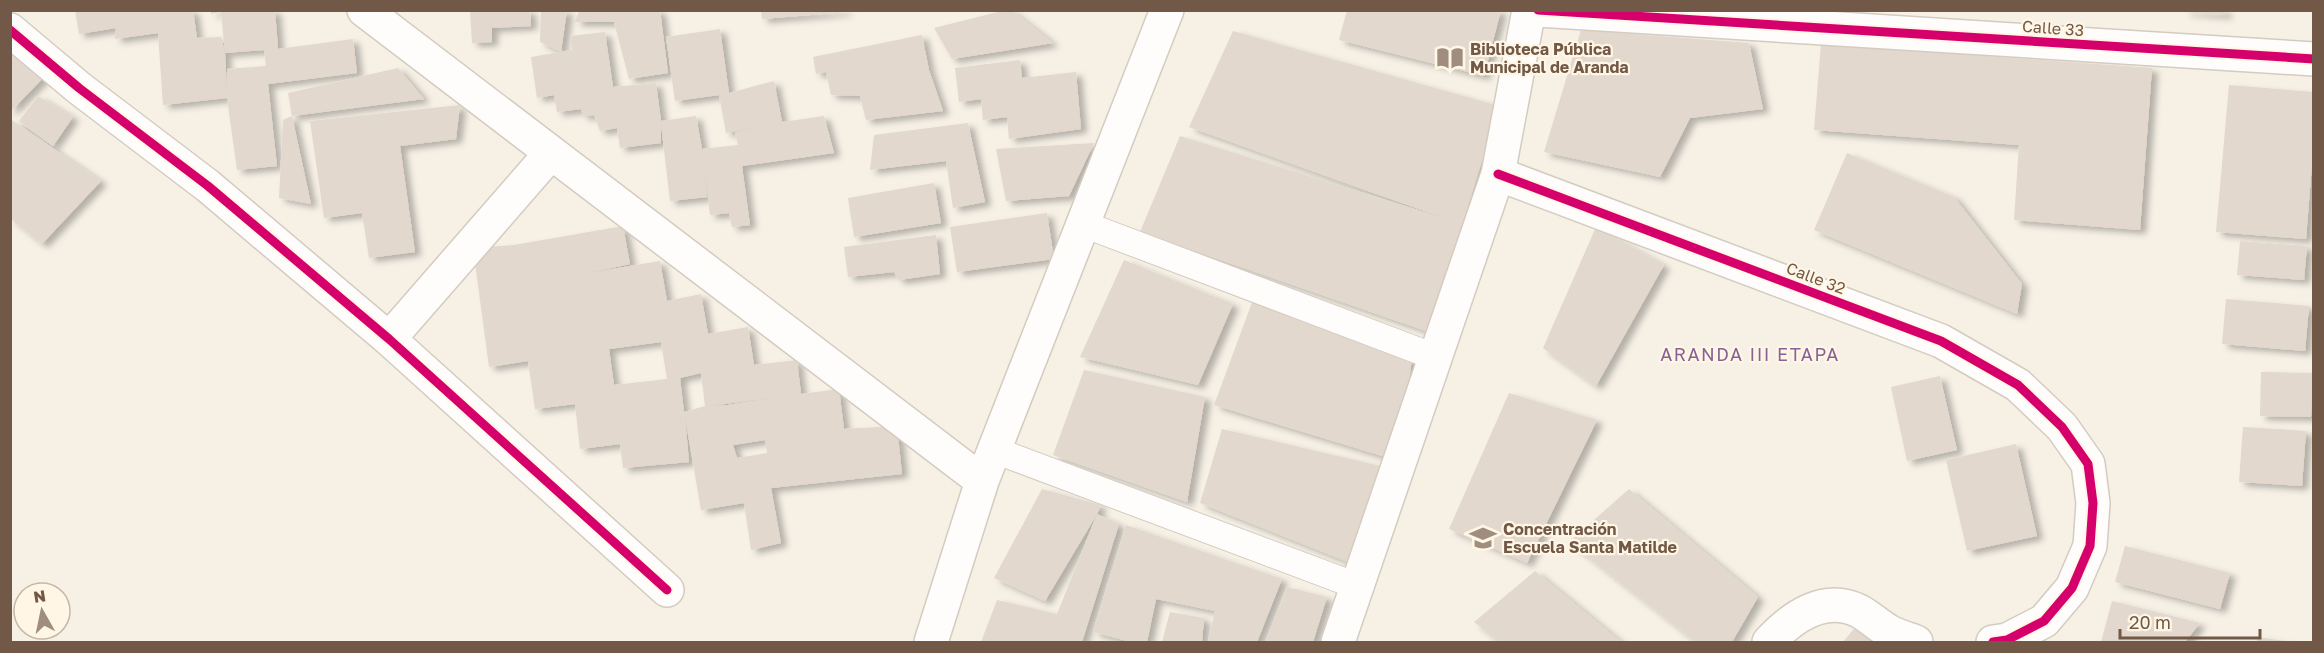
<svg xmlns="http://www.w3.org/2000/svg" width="2324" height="653" font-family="'Golos Text',sans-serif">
  <defs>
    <filter id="shadow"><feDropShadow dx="6" dy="4" stdDeviation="3" flood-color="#0004"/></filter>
  </defs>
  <rect width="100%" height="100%" fill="#f6f0e5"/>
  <path fill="#e2d8cd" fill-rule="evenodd" filter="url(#shadow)" d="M 75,10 L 193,10 L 197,38 L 221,37 L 225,53 L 221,12 L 211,14 L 211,10 L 275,10 L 278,49 L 353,39 L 357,73 L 268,84 L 277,166 L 237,170 L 227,98 L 163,105 L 158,33 L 115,39 L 116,28 L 79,34 ZM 264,50 L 266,66 L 227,69 L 227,89 L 225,53 Z
    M 470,10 L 530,10 L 531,26 L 492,28 L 492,42 L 472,43 Z
    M 541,10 L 567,10 L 561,52 L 540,42 Z
    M 580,10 L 660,10 L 668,73 L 629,79 L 614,22 L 574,22 Z
    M 761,10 L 846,10 L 846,12 L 762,19 Z
    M 1006,10 L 1011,10 L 1053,43 L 952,59 L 934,28 Z
    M 1347,10 L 1501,10 L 1484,76 L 1339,40 Z
    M 2184,10 L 2226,10 L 2226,15 L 2184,12 Z
    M 720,29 L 729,93 L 774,81 L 782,122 L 824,116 L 834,153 L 742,166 L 750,225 L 732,227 L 729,213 L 710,215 L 705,173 L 707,197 L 670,201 L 661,124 L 661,143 L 620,148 L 617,128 L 600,131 L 594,115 L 583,116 L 581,109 L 557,112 L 554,95 L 537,98 L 531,57 L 572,50 L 570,36 L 605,32 L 613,87 L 656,83 L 661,121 L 696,116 L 702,149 L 738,145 L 735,132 L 752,128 L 726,133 L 719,95 L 675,101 L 666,37 Z
    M 1581,30 L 1749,43 L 1763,109 L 1690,118 L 1660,177 L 1544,152 Z
    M 1233,31 L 1499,106 L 1429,332 L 1140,232 L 1180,136 L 1447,219 L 1189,127 Z
    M 922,35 L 929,70 L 943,111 L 866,120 L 860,96 L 831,95 L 826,72 L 816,74 L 813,57 Z
    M 1821,44 L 2152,68 L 2140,230 L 2014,220 L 2019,145 L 1814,130 Z
    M 10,52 L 45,76 L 10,112 Z
    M 1020,60 L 1022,78 L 1076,72 L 1081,129 L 1009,139 L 1007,117 L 983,120 L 981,99 L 959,102 L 955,68 Z
    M 398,68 L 424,99 L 292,116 L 288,93 Z
    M 2229,85 L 2313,92 L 2313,151 L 2306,239 L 2216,232 Z
    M 38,96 L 73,117 L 53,146 L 19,121 Z
    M 460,105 L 456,139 L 400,146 L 415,252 L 369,258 L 362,213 L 324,218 L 310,121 Z
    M 292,116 L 311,204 L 279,198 L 283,120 Z
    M 10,119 L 101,181 L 42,244 L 10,218 Z
    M 968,123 L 985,202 L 953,208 L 946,161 L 870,170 L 874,135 Z
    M 1094,143 L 1069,196 L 1006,201 L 996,149 Z
    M 1847,153 L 1954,197 L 2022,284 L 2017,314 L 1814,230 Z
    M 934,183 L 941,223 L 854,237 L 848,198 Z
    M 1047,213 L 1054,259 L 957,272 L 950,227 Z
    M 623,226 L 630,264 L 588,273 L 660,261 L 667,301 L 701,294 L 708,334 L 748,327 L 754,365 L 797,360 L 801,394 L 839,389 L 844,429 L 897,426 L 902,474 L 771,488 L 781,543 L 751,550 L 744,503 L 701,510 L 685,417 L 689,462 L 623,468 L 620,444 L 580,449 L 575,404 L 535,409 L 528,361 L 489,367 L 473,248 L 514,245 ZM 661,342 L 667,379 L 614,385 L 609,349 ZM 701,373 L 705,406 L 684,412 L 680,378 ZM 770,398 L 728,405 L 710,406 ZM 765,440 L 767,453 L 737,458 L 733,445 Z
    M 1596,227 L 1664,265 L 1596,386 L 1543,348 Z
    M 936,235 L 940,274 L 899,280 L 894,272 L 848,277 L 844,247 Z
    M 2240,241 L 2307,246 L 2304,280 L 2237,275 Z
    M 1124,260 L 1233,304 L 1198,385 L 1080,357 Z
    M 1254,297 L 1412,358 L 1399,461 L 1214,405 Z
    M 2226,299 L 2309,306 L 2305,351 L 2222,344 Z
    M 1084,370 L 1205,397 L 1187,502 L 1053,455 Z
    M 2261,372 L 2313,373 L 2311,417 L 2260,416 Z
    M 1940,376 L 1957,450 L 1907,461 L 1891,387 Z
    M 1509,393 L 1597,420 L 1527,563 L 1449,529 Z
    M 2243,427 L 2306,431 L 2302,486 L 2239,482 Z
    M 1222,429 L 1385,467 L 1348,562 L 1200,503 Z
    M 2016,444 L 2037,536 L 1967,551 L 1946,460 Z
    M 1042,489 L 1101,505 L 1097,514 L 1119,524 L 1082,642 L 981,642 L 997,600 L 1057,614 L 1097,514 L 1045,601 L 994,578 Z
    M 1629,489 L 1758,597 L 1732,642 L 1696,642 L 1569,542 Z
    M 1126,525 L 1282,579 L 1257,642 L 1208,642 L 1215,611 L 1156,599 L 1147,642 L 1132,642 L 1093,632 Z
    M 2125,546 L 2230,573 L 2220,609 L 2115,582 Z
    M 1535,571 L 1621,642 L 1500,642 L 1474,622 Z
    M 1287,587 L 1327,597 L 1313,642 L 1266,642 Z
    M 2112,601 L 2200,623 L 2185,642 L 2101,642 Z
    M 1170,612 L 1204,618 L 1202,642 L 1162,642 Z
    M 1858,624 L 1881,642 L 1843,642 Z
    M 2258,637 L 2285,641 L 2285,642 L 2257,642 Z"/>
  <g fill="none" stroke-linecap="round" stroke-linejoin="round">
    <defs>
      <path id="service" d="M 1083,224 L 1435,357
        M 994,450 L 1357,586"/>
      <path id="minor" d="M 364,10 L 982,481
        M 1538,10 L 2314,59
        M 10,30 L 79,88 L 208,186 L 389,339 L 667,590
        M 1498,174 L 1941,341 L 2018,385 L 2062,427 L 2088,464 L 2093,503 L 2090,546 L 2072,588 L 2044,621 L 2007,640 L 1993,642
        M 389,339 L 551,153
        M 931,642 L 982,481 L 1167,10
        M 1338,642 L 1498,174 L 1529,10
        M 1769,642 C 1792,617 1824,594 1859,611 C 1870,617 1879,626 1890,632 C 1898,636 1908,639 1916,642"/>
    </defs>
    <use href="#service" stroke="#d4cbc1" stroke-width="28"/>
    <use href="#minor" stroke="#d4cbc1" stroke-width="36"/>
    <use href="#service" stroke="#fefdfb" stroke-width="26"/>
    <use href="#minor" stroke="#fefdfb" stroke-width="33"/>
    <defs>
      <path id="cycleway" d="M 1538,10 L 2314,59
        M 10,30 L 79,88 L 208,186 L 389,339 L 667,590
        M 1498,174 L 1941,341 L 2018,385 L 2062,427 L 2088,464 L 2093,503 L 2090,546 L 2072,588 L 2044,621 L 2007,640 L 1993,642"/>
    </defs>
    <use href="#cycleway" stroke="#fff6e5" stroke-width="13"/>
    <use href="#cycleway" stroke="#d6006c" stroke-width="9"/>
  </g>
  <defs>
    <symbol id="library-bare" viewBox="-9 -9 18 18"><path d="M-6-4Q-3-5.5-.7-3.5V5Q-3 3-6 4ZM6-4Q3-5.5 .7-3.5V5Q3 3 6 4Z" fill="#a08d7e" stroke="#fff6e5" stroke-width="2.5" paint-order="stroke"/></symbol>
    <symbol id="school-bare" viewBox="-9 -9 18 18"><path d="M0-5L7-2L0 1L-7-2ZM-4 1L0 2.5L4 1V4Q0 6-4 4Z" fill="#a08d7e" stroke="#fff6e5" stroke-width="2.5" paint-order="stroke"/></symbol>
  </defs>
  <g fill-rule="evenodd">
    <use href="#library-bare" x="1431" y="39" width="38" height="38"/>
    <use href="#school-bare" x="1464" y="519" width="38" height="38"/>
  </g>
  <g text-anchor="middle" stroke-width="4.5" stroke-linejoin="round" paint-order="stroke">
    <g font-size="16" fill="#725847" stroke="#fff6e5">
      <text transform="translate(2053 28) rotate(4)" y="6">Calle 33</text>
      <text transform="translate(1816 278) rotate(21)" y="6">Calle 32</text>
    </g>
    <g font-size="16" font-weight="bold" fill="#725847" stroke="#fff6e5" text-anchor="start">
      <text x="1470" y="55">Biblioteca Pública<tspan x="1470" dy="18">Municipal de Aranda</tspan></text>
      <text x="1503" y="535">Concentración<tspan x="1503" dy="18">Escuela Santa Matilde</tspan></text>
    </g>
    <g font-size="18" letter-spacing="1.5" fill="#866296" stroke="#fff6e5">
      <text x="1750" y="361">ARANDA III ETAPA</text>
    </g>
  </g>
  <rect width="2324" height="653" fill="none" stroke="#725847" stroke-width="24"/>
  <g transform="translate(42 611) rotate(351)"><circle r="28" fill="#fff6e5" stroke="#c7b7a6" stroke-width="1.5"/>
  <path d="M0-4.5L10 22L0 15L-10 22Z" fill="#a08d7e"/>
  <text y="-9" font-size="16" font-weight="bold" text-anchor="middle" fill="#725847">N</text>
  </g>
  <path d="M2120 629v9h140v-9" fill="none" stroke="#725847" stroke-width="3"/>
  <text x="2129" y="629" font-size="18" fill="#725847" stroke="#fff6e5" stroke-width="4.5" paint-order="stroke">20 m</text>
</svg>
